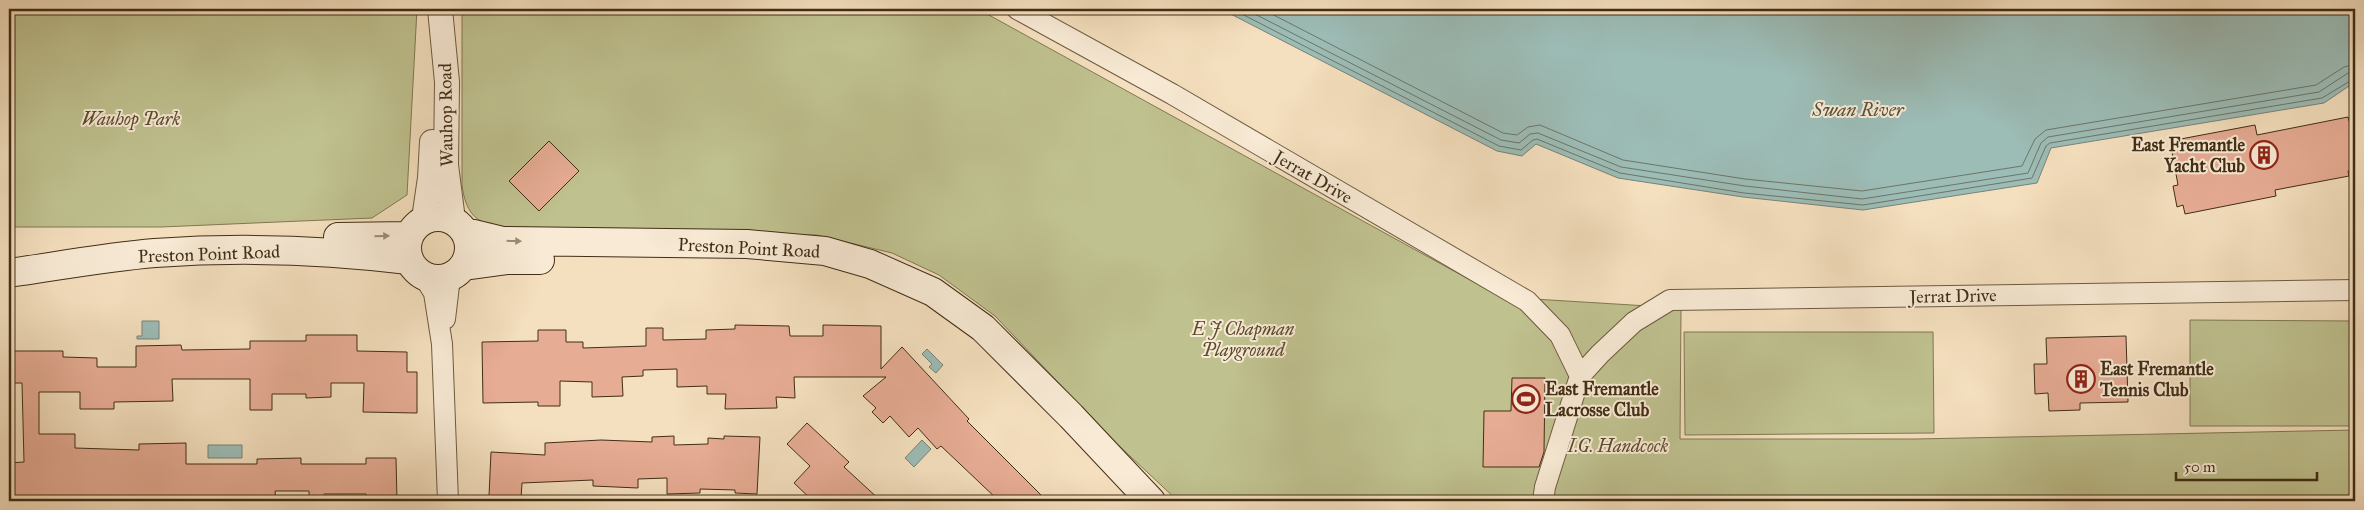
<svg xmlns="http://www.w3.org/2000/svg" width="2364" height="510" font-family="'IM FELL Great Primer',serif">
  <rect width="100%" height="100%" fill="#f4dfbe"/>
  <filter id="stains"><feTurbulence type="fractalNoise" baseFrequency=".004" numOctaves="4"/><feColorMatrix values="0 0 0 0 .2 0 0 0 0 .09 0 0 0 0 .02 0 0 0 .5 -.17"/></filter>
  <radialGradient id="worn" r=".72"><stop offset=".6" stop-color="#630" stop-opacity="0"/><stop offset="1" stop-color="#630" stop-opacity=".3"/></radialGradient>
  <path fill="#bfc18f" stroke="#807852" d="M 9,9 L 417,9 L 407,195 L 372,218 L 161,227 L 9,227 Z
    M 462,9 L 978,9 L 1501,297 L 1681,308 L 1680,439 L 1916,439 L 2355,430 L 2355,501 L 1178,501 L 1116,443 L 995,316 L 939,275 L 892,253 L 817,235 L 535,229 C 496,226 467,232 462,184 Z
    M 2190,320 L 2355,321 L 2355,426 L 2190,426 Z
    M 1684,332 L 1933,332 L 1934,433 L 1685,435 Z"/>
  <path fill="#9cbcb6" stroke="#788376" d="M 1221,9 L 2355,9 L 2355,82 L 2324,103 L 2051,148 L 2037,183 L 1863,210 L 1743,197 L 1618,178 L 1536,144 L 1522,156 L 1497,151 Z
    M 142,321 L 159,321 L 159,339 L 137,339 L 137,336 L 142,336 Z
    M 927,349 L 943,365 L 936,373 L 929,367 L 932,364 L 922,354 Z
    M 922,440 L 931,449 L 914,467 L 905,458 Z
    M 208,445 L 242,445 L 242,458 L 208,458 Z"/>
  <g fill="none" stroke-linecap="round" stroke-linejoin="round">
    <path stroke="#6e7566" stroke-width="1" d="M 1232,9 L 1499,146 L 1521,150 L 1533,140 L 1537,139 L 1620,173 L 1744,193 L 1863,205 L 2032,178 L 2046,146 L 2050,143 L 2322,98 L 2355,78
      M 1245,9 L 1501,140 L 1519,143 L 1530,134 L 1538,133 L 1621,167 L 1745,186 L 1862,199 L 2028,173 L 2041,143 L 2048,137 L 2319,92 L 2348,73 L 2355,72
      M 1262,9 L 1503,133 L 1517,135 L 1528,127 L 1540,125 L 1623,160 L 1745,179 L 1862,191 L 2022,166 L 2035,139 L 2046,130 L 2316,85 L 2344,67 L 2355,64"/>
  </g>
  <path fill="#e6ac94" stroke="#412e15" d="M 2348,117 L 2350,124 L 2355,123 L 2355,169 L 2348,171 L 2349,176 L 2275,190 L 2276,196 L 2185,214 L 2183,205 L 2177,207 L 2173,186 L 2178,185 L 2170,141 L 2255,125 L 2257,135 Z
    M 549,141 L 579,171 L 539,211 L 509,181 Z
    M 735,325 L 789,326 L 790,336 L 823,336 L 823,325 L 881,326 L 881,369 L 902,347 L 969,419 L 967,421 L 1047,501 L 999,501 L 941,446 L 937,449 L 918,428 L 909,437 L 890,416 L 883,423 L 872,412 L 876,408 L 863,396 L 886,377 L 794,377 L 795,398 L 776,397 L 777,408 L 725,409 L 726,394 L 707,394 L 707,386 L 677,387 L 677,369 L 643,370 L 643,376 L 622,377 L 623,396 L 592,397 L 592,382 L 560,381 L 560,406 L 538,406 L 538,402 L 483,403 L 482,342 L 538,341 L 538,330 L 566,330 L 566,342 L 583,342 L 583,348 L 646,346 L 646,328 L 663,328 L 663,340 L 706,339 L 706,330 L 735,329 Z
    M 306,335 L 357,335 L 357,351 L 407,352 L 407,372 L 417,372 L 417,413 L 363,412 L 364,383 L 331,383 L 331,397 L 306,398 L 306,394 L 272,394 L 272,410 L 250,410 L 250,379 L 172,379 L 173,401 L 114,402 L 114,409 L 80,409 L 80,392 L 39,392 L 39,434 L 75,434 L 75,448 L 139,450 L 139,444 L 186,443 L 186,464 L 257,464 L 257,459 L 301,458 L 301,464 L 366,464 L 366,458 L 396,458 L 397,501 L 367,501 L 366,494 L 324,494 L 324,498 L 309,498 L 309,491 L 275,491 L 276,500 L 205,499 L 205,501 L 9,501 L 9,463 L 24,462 L 22,383 L 9,383 L 9,351 L 63,351 L 63,357 L 97,358 L 97,367 L 136,367 L 136,346 L 181,345 L 182,350 L 250,349 L 250,341 L 306,341 Z
    M 2126,336 L 2128,402 L 2080,403 L 2080,410 L 2049,411 L 2048,393 L 2035,394 L 2034,364 L 2047,364 L 2046,338 Z
    M 1512,378 L 1545,378 L 1544,452 L 1539,467 L 1483,467 L 1484,411 L 1511,411 Z
    M 807,423 L 849,462 L 844,467 L 881,501 L 813,501 L 794,483 L 810,466 L 787,444 Z
    M 674,436 L 674,445 L 708,444 L 708,438 L 724,439 L 724,436 L 760,437 L 757,494 L 735,493 L 735,490 L 700,489 L 700,493 L 667,494 L 667,478 L 638,479 L 638,488 L 593,486 L 593,480 L 522,483 L 521,498 L 489,496 L 491,452 L 545,455 L 545,443 L 601,440 L 652,442 L 652,437 Z"/>
  <g fill="none" stroke-linecap="round" stroke-linejoin="round">
    <defs>
      <path id="minor" d="M 1017,9 L 1172,94 L 1527,301 L 1560,335 L 1580,376
        M 423,275 L 434,293 L 442,344 L 448,501
        M 445,319 L 450,277
        M 1543,501 L 1545,487 L 1580,376 L 1600,354 L 1634,322 L 1670,300 L 2355,290"/>
      <path id="tertiary" d="M 440,9 L 447,82 L 446,165 L 453,220
        M 424,219 L 430,178 L 432,142"/>
      <path id="secondary" d="M407 248a31 31 0 1 1 62 0a31 31 0 1 1-62 0Z
        M 466,232 L 503,241 L 747,244 L 825,251 L 870,264 L 933,292 L 983,328 L 1071,416 L 1151,501
        M 338,237 L 409,236
        M 464,266 L 508,260 L 540,260
        M 9,273 C 58,266 106,257 155,253 C 239,247 326,250 409,260"/>
    </defs>
    <use href="#minor" stroke="#6e5a3f" stroke-width="22"/>
    <use href="#tertiary" stroke="#6e5a3f" stroke-width="26"/>
    <use href="#secondary" stroke="#412e15" stroke-width="30"/>
    <use href="#minor" stroke="#f8ead5" stroke-width="20"/>
    <use href="#tertiary" stroke="#f8ead5" stroke-width="24"/>
    <use href="#secondary" stroke="#f8ead5" stroke-width="28"/>
  </g>
  <defs><path id="oneway-solid" d="M-6-.8H1V-3.2L6.5 0L1 3.2V.8H-6Z" transform="scale(1.25)"/></defs>
  <g fill="#9c8c75">
    <use href="#oneway-solid" transform="translate(382 236) rotate(-1)"/>
    <use href="#oneway-solid" transform="translate(514 241) rotate(1)"/>
  </g>
  <defs>
    <symbol id="building-ring" viewBox="-11 -11 22 22"><circle r="9.5" fill="#f8ead5" stroke="#8f2418" stroke-width="1.5"/><path d="M-4-6H4V6H1V3H-1V6H-4ZM-2.5-4.3h1.7v1.8h-1.7ZM.8-4.3h1.7v1.8H.8ZM-2.5-1h1.7V.8h-1.7ZM.8-1h1.7V.8H.8Z" fill="#8f2418"/></symbol>
    <symbol id="stadium-ring" viewBox="-11 -11 22 22"><circle r="9.5" fill="#f8ead5" stroke="#8f2418" stroke-width="1.5"/><path d="M0-5a6.5 5 0 1 0 0 10a6.5 5 0 1 0 0-10ZM-3.5-1.8h7v3.6h-7Z" fill="#8f2418"/></symbol>
  </defs>
  <g fill-rule="evenodd">
    <use href="#building-ring" x="2248" y="139" width="32" height="32"/>
    <use href="#building-ring" x="2065" y="363" width="32" height="32"/>
    <use href="#stadium-ring" x="1510" y="383" width="32" height="32"/>
  </g>
  <g text-anchor="middle" stroke-width="4" stroke-linejoin="round" paint-order="stroke">
    <g font-size="18" fill="#412e15" stroke="#f8ead5">
      <text transform="translate(446 115) rotate(-91)" y="6">Wauhop Road</text>
      <text transform="translate(1313 177) rotate(30)" y="6">Jerrat Drive</text>
      <text transform="translate(749 248) rotate(3)" y="6">Preston Point Road</text>
      <text transform="translate(209 254) rotate(-2)" y="6">Preston Point Road</text>
      <text transform="translate(1953 296) rotate(-1)" y="6">Jerrat Drive</text>
    </g>
    <g font-size="18" font-style="italic" fill="#5a4b2d" stroke="#f8ead5">
      <text x="131" y="125">Wauhop Park</text>
      <text x="1243" y="335">E J Chapman<tspan x="1243" dy="21">Playground</tspan></text>
      <text x="1618" y="452">I.G. Handcock</text>
    </g>
    <g font-size="18" font-weight="bold" fill="#412e15" stroke="#f8ead5" text-anchor="start">
      <text x="2245" y="151" text-anchor="end">East Fremantle<tspan x="2245" dy="21">Yacht Club</tspan></text>
      <text x="2100" y="375">East Fremantle<tspan x="2100" dy="21">Tennis Club</tspan></text>
      <text x="1545" y="395">East Fremantle<tspan x="1545" dy="21">Lacrosse Club</tspan></text>
    </g>
    <g font-size="19" font-style="italic" fill="#58523d" stroke="#f8ead5">
      <text x="1858" y="116">Swan River</text>
    </g>
  </g>
  <rect width="2364" height="510" fill="none" stroke="#f4dfbe" stroke-width="30"/>
  <rect x="10" y="10" width="2344" height="490" fill="none" stroke="#412e15" stroke-width="2.5"/>
  <rect x="15" y="15" width="2334" height="480" fill="none" stroke="#412e15"/>
  <path d="M2176 472v8h141v-8" fill="none" stroke="#412e15" stroke-width="2.5"/>
  <text x="2184" y="472" font-size="15" fill="#412e15" stroke="#f8ead5" stroke-width="4" paint-order="stroke">50 m</text>
  <rect width="100%" height="100%" filter="url(#stains)"/>
  <rect width="100%" height="100%" fill="url(#worn)"/>
</svg>
